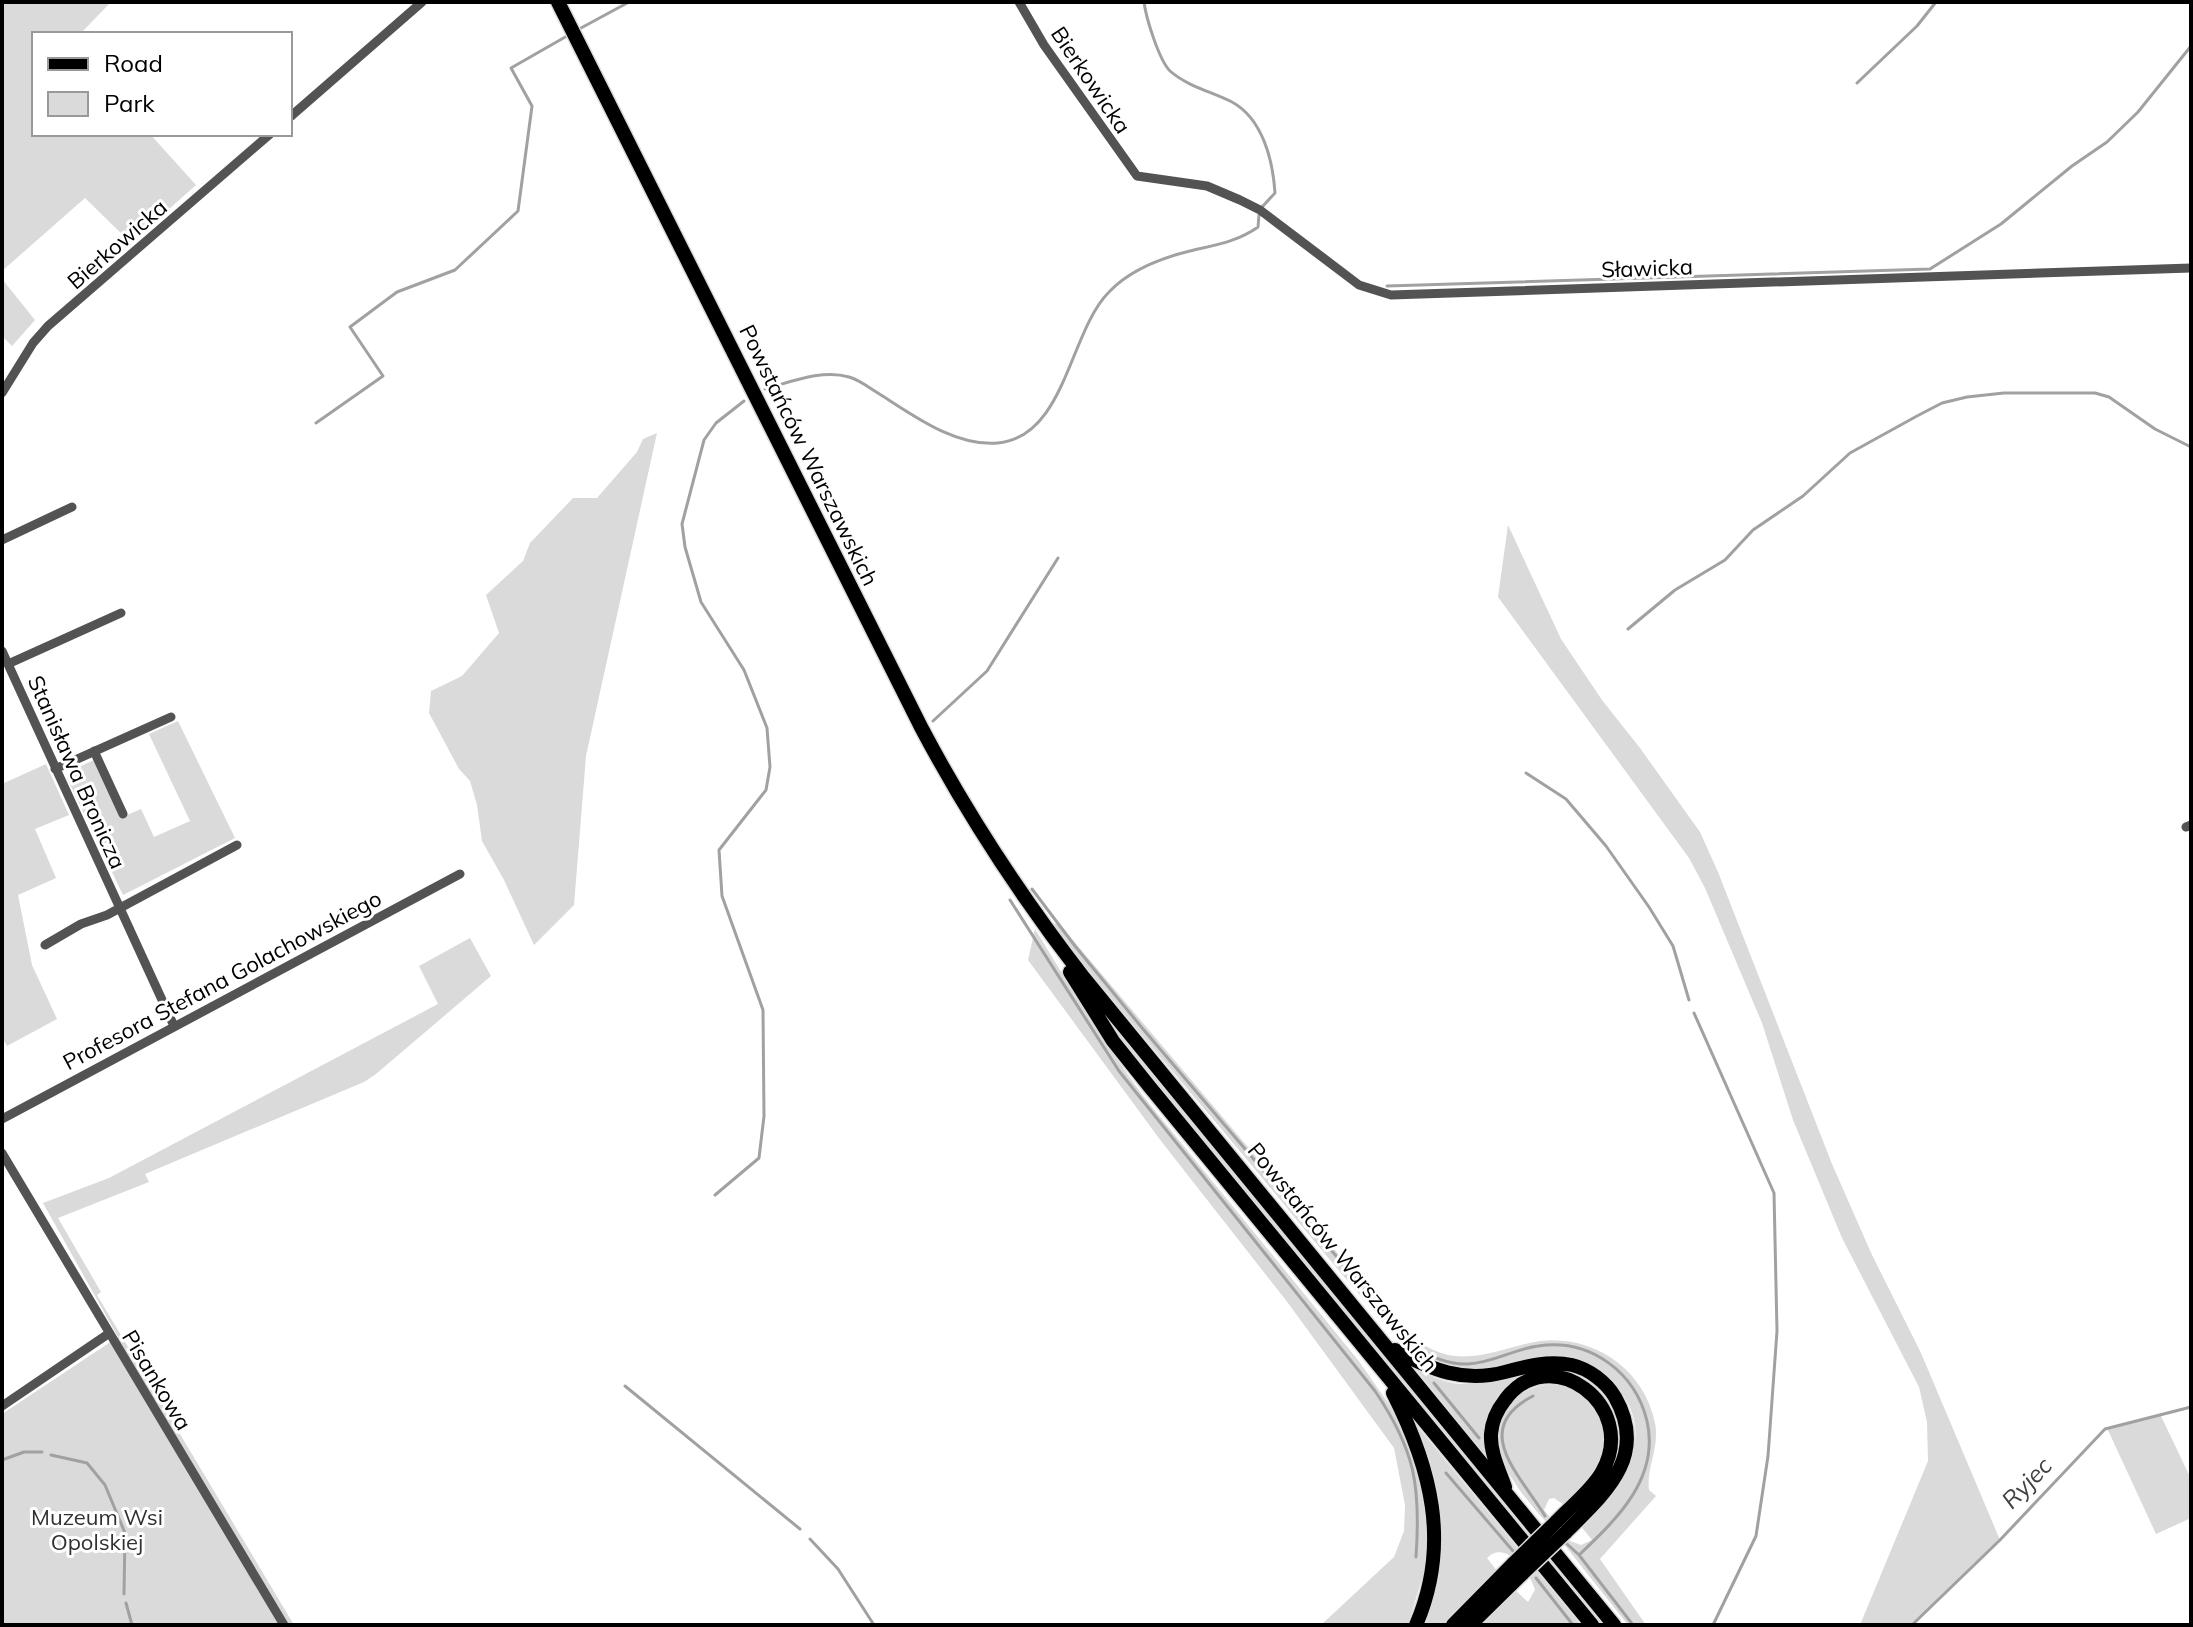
<svg xmlns="http://www.w3.org/2000/svg" width="2193" height="1627" font-family="Mulish,sans-serif">
  <rect width="100%" height="100%" fill="#fff"/>
  <path fill="#dadada" d="M 2,2 L 111,2 L 80,34 L 34,34 L 34,134 L 150,134 L 196,185 L 131,243 L 85,198 L 2,271 Z
    M 2,279 L 35,320 L 12,346 L 2,336 Z
    M 657,433 L 586,756 L 574,905 L 534,945 L 504,880 L 482,841 L 477,805 L 470,781 L 459,769 L 429,713 L 431,691 L 462,676 L 499,633 L 486,595 L 523,561 L 530,543 L 573,498 L 597,498 L 637,452 L 643,439 Z
    M 1508,525 L 1561,639 L 1602,700 L 1640,748 L 1700,832 L 1718,872 L 1832,1164 L 1872,1255 L 1921,1353 L 2000,1540 L 1913,1625 L 1860,1625 L 1928,1461 L 1927,1422 L 1919,1387 L 1842,1238 L 1793,1120 L 1762,1023 L 1705,888 L 1689,858 L 1498,597 Z
    M 178,721 L 235,838 L 123,895 L 67,778 L 70,771 L 94,760 L 120,818 L 141,809 L 154,837 L 190,821 L 149,734 Z
    M 46,764 L 69,815 L 35,829 L 56,878 L 18,895 L 32,965 L 57,1019 L 7,1046 L 2,1037 L 2,784 Z
    M 1051,922 L 1061,926 L 1401,1328 C 1417,1341 1434,1354 1455,1356 C 1484,1359 1512,1345 1540,1341 C 1594,1335 1644,1369 1655,1423 C 1660,1447 1646,1468 1649,1490 L 1656,1496 L 1600,1559 L 1646,1625 L 1628,1625 C 1605,1596 1582,1567 1559,1538 C 1538,1511 1506,1482 1499,1447 C 1496,1433 1500,1418 1509,1407 C 1518,1393 1534,1385 1550,1385 C 1595,1384 1616,1432 1596,1468 C 1588,1483 1576,1494 1564,1505 L 1554,1498 L 1549,1499 L 1544,1510 L 1570,1541 L 1581,1545 L 1592,1540 L 1580,1525 C 1619,1489 1659,1442 1619,1389 C 1593,1355 1553,1353 1515,1362 C 1499,1365 1483,1372 1467,1371 C 1454,1370 1432,1363 1421,1356 C 1398,1342 1382,1321 1365,1301 C 1337,1269 1310,1236 1283,1203 C 1206,1109 1125,1019 1051,922 Z
    M 1035,929 L 1101,1037 L 1143,1096 L 1358,1360 L 1402,1423 L 1421,1476 L 1427,1517 L 1425,1568 L 1408,1625 L 1321,1625 L 1394,1557 L 1404,1531 L 1405,1505 L 1394,1448 L 1288,1303 L 1161,1141 L 1028,960 Z
    M 470,938 L 491,976 L 376,1074 L 364,1082 L 145,1174 L 149,1182 L 58,1218 L 101,1292 L 97,1295 L 294,1625 L 2,1625 L 2,1414 L 118,1337 L 43,1203 L 109,1178 L 438,1004 L 419,966 Z
    M 1088,990 L 1135,1053 L 1605,1625 L 1599,1625 L 1132,1057 L 1112,1031 Z
    M 1414,1367 C 1428,1375 1444,1383 1460,1384 C 1506,1386 1555,1351 1597,1386 C 1606,1393 1614,1405 1617,1416 C 1630,1465 1598,1489 1568,1521 L 1566,1519 C 1581,1503 1600,1488 1611,1468 C 1630,1432 1609,1384 1569,1374 C 1562,1372 1553,1374 1545,1374 C 1498,1377 1479,1413 1486,1456 Z
    M 2160,1414 L 2191,1479 L 2191,1518 L 2156,1534 L 2107,1428 Z
    M 1417,1426 L 1581,1625 L 1480,1625 L 1515,1590 L 1528,1602 L 1535,1590 C 1530,1572 1506,1539 1487,1558 L 1497,1571 L 1443,1625 L 1423,1625 C 1428,1607 1434,1589 1438,1571 C 1448,1523 1436,1470 1417,1426 Z"/>
  <g fill="none" stroke-linecap="round" stroke-linejoin="round">
    <path stroke="#a1a1a1" stroke-width="3" d="M 1144,2 C 1146,18 1159,60 1170,71 C 1187,86 1212,92 1232,102 C 1263,119 1273,161 1275,193 L 1262,207
      M 581,28 L 629,2
      M 1857,83 L 1917,26 L 1936,2
      M 1387,286 L 1930,269 L 2001,224 L 2072,166 L 2107,142 L 2138,112 L 2191,46
      M 765,389 C 791,382 822,369 849,377 C 860,380 871,389 881,395 C 914,416 956,447 998,443 C 1066,436 1069,332 1109,292 C 1129,271 1161,258 1190,251 C 1215,245 1237,242 1258,227 L 1259,215
      M 316,423 L 383,376 L 350,327 L 397,292 L 455,270 L 518,211 L 532,106 L 511,68 L 567,36
      M 1628,629 L 1675,590 L 1725,560 L 1753,530 L 1803,496 L 1850,453 L 1917,416 L 1942,403 L 1967,397 L 2004,393 L 2095,393 L 2109,397 L 2155,429 L 2191,447
      M 933,721 L 987,671 L 1058,558
      M 1526,773 L 1566,799 L 1606,846 L 1649,907 L 1673,946 L 1689,1000
      M 1032,889 L 1075,946 L 1143,1029 L 1411,1344 C 1427,1355 1448,1365 1468,1364 C 1493,1363 1514,1349 1538,1346 C 1590,1338 1635,1372 1647,1421 C 1660,1478 1617,1519 1579,1555
      M 1010,900 L 1119,1071 L 1375,1391 C 1415,1450 1421,1486 1416,1557
      M 1694,1013 L 1774,1193 L 1777,1331 L 1768,1456 L 1756,1536 L 1713,1625
      M 715,1195 L 759,1158 L 764,1116 L 763,1010 L 722,896 L 719,850 L 766,790 L 770,767 L 767,728 L 744,670 L 701,602 L 685,547 L 682,524 L 704,440 L 716,423 L 744,401
      M 1434,1383 L 1479,1438
      M 625,1386 L 800,1529
      M 1533,1396 C 1468,1429 1522,1477 1545,1516
      M 51,1455 L 87,1463 L 105,1485 L 125,1533 L 124,1594
      M 2,1460 L 24,1452 L 42,1452
      M 1446,1473 L 1513,1551
      M 810,1539 L 838,1569 L 874,1625
      M 1567,1544 L 1579,1555 L 1633,1625
      M 1536,1578 L 1573,1625
      M 126,1603 L 132,1625
      M 1912,1625 L 2000,1540 L 2105,1429 L 2191,1407"/>
    <defs>
      <path id="primary" d="M 558,2 L 921,727 C 968,816 1022,898 1084,978 L 1614,1625
        M 1070,972 L 1113,1041 L 1149,1086 L 1592,1625
        M 1395,1350 C 1432,1370 1463,1383 1505,1372 C 1527,1366 1549,1360 1572,1365 C 1589,1369 1606,1382 1615,1397 C 1649,1457 1604,1494 1565,1533
        M 1393,1393 C 1431,1468 1451,1544 1416,1625
        M 1505,1487 C 1499,1470 1490,1452 1491,1434 C 1492,1421 1497,1410 1505,1400 C 1549,1340 1640,1405 1602,1472 C 1591,1491 1571,1506 1556,1522
        M 1453,1625 L 1514,1563
        M 1470,1625 L 1523,1573"/>
    </defs>
    <use href="#primary" stroke="#dbdbdb" stroke-width="17"/>
    <path stroke="#535353" stroke-width="9" d="M 1019,2 L 1044,45 L 1137,176 L 1207,186 L 1240,200 L 1260,210 L 1359,285 L 1391,295 L 2191,268
      M 290,117 L 422,2
      M 2,393 L 33,343 L 48,326 L 270,134
      M 2,540 L 72,507
      M 2,651 L 174,1026
      M 8,664 L 121,613
      M 94,751 L 123,814
      M 55,769 L 171,717
      M 2186,827 L 2191,825
      M 45,945 L 81,924 L 107,915 L 237,845
      M 2,1119 L 460,874
      M 2,1153 L 284,1625
      M 2,1406 L 108,1334"/>
    <use href="#primary" stroke="#000" stroke-width="14"/>
    <defs>
      <path id="primary-bridge" d="M 1514,1563 L 1556,1522
        M 1523,1573 L 1565,1533"/>
    </defs>
    <use href="#primary-bridge" stroke="#dbdbdb" stroke-width="17" stroke-linecap="butt"/>
    <use href="#primary-bridge" stroke="#000" stroke-width="14"/>
  </g>
  <g text-anchor="middle" stroke-width="6" stroke-linejoin="round" paint-order="stroke">
    <g font-size="22" fill="#000" stroke="#fff">
      <text transform="translate(1091 80) rotate(56)" y="8">Bierkowicka</text>
      <text transform="translate(117 244) rotate(-41)" y="8">Bierkowicka</text>
      <text transform="translate(1647 268) rotate(-2)" y="8">Sławicka</text>
      <text transform="translate(809 455) rotate(64)" y="8">Powstańców Warszawskich</text>
      <text transform="translate(77 772) rotate(66)" y="8">Stanisława Bronicza</text>
      <text transform="translate(222 980) rotate(-28)" y="8">Profesora Stefana Golachowskiego</text>
      <text transform="translate(1343 1257) rotate(51)" y="8">Powstańców Warszawskich</text>
      <text transform="translate(157 1380) rotate(59)" y="8">Pisankowa</text>
    </g>
    <g font-size="22" fill="#313131" stroke="#fff">
      <text x="97" y="1525">Muzeum Wsi<tspan x="97" dy="25">Opolskiej</tspan></text>
    </g>
    <g font-size="24" font-style="italic" fill="#424242" stroke="#fff">
      <text transform="translate(2027 1483) rotate(-46)" y="8">Ryjec</text>
    </g>
  </g>
  <rect width="2193" height="1627" fill="none" stroke="#000000" stroke-width="8"/>
  <rect x="32" y="32" width="260" height="104" fill="#ffffff" stroke="#999999" stroke-width="2"/>
  <rect x="48" y="58" width="40" height="12" fill="#000000" stroke="#999999" stroke-width="2"/>
  <text x="104" y="72" font-size="24" fill="#000000">Road</text>
  <rect x="48" y="92" width="40" height="24" fill="#dadada" stroke="#999999" stroke-width="2"/>
  <text x="104" y="112" font-size="24" fill="#000000">Park</text>
</svg>
